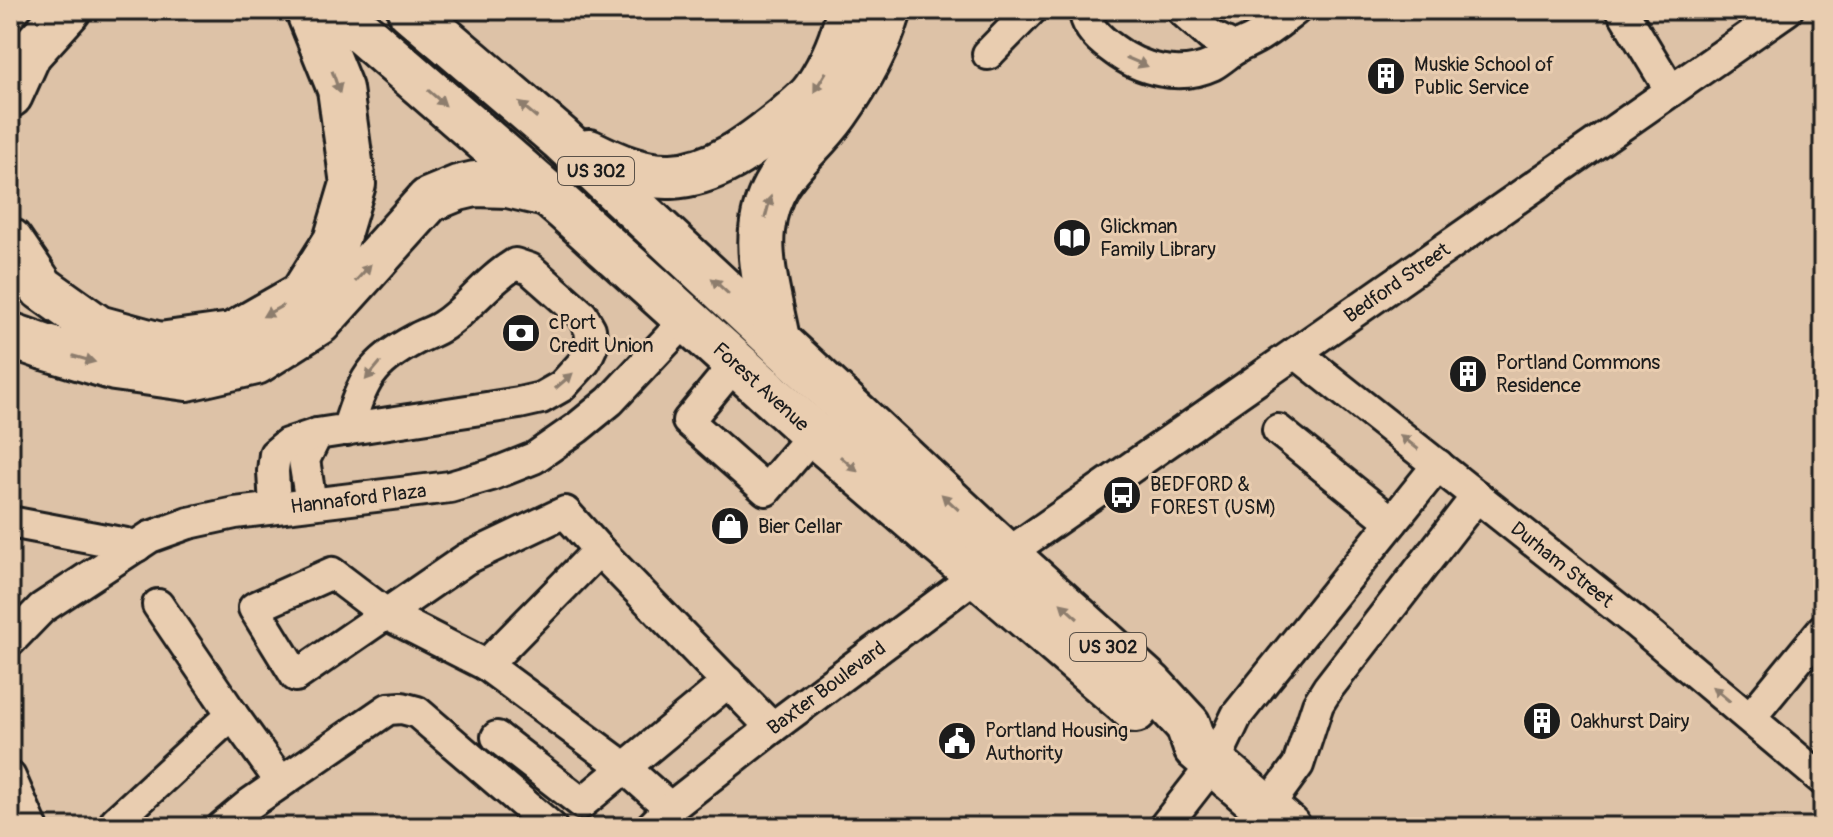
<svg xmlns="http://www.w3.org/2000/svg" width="1833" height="837" font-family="Pangolin,sans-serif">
  <rect width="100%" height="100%" fill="#ddc2a7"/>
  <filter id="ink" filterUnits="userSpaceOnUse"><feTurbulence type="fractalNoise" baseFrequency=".0125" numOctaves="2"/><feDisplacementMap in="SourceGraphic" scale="16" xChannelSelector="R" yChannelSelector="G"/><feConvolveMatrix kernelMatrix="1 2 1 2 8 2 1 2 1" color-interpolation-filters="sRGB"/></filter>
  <g filter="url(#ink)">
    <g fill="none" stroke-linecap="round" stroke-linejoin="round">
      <defs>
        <g id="minor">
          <path d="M 1085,10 C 1085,26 1100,40 1113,49 C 1140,70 1180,80 1212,65 C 1221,60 1229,52 1238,47 C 1243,44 1249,42 1254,39 C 1269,31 1282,20 1295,10"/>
          <path d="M 1182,10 L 1211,36 L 1236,48"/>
          <path d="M 1622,10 L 1671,91"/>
          <path d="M 988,54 L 1031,10"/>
          <path id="s1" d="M 1296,353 L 1634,621 L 1823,780"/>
          <path d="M 735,364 L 688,421 L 766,490 L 814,434"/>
          <path d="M 1278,430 L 1392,522"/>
          <path d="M 311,503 L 304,460 L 317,434"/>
          <path d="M 275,508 L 273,471 L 275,454 L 287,444 L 317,434 L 519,403 L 541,398 L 562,386 L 585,361 L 592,346 L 590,329 L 582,315 L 530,269 L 515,264 C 487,281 469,308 444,325 C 436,331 425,334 416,339 C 368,364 363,382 347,430"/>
          <path d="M 10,522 L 137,546"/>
          <path d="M 332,573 L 386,614 L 296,676 L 254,608 Z"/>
          <path d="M 158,605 L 232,714"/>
          <path id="s2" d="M 10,641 L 42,608 L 150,537 L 189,523 L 235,513 L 450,487 L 491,475 L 534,458 L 577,428 L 610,401 L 686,320"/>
          <path d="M 486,665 L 386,614 L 466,559 L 565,512 L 599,550"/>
          <path d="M 1750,718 L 1823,629"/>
          <path d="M 497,737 L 582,803 L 728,682"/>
          <path d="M 10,777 L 32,827"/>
          <path d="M 670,808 L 624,767 L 486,665 L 599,550 L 772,728"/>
          <path d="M 1266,809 L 1298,765 L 1318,704 L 1328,688 L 1477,496"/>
          <path d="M 116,821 L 232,714 L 281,782"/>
          <path d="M 222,827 L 251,803 L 388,709 L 402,708 L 417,712 L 551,827"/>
          <path id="s3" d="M 651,827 L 670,808 L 772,728 L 977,575 L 1787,10"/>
          <path d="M 1164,827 L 1214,763 L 1237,715 L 1438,465"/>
        </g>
        <g id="highway">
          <path id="s4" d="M 336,10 L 565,209 L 814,434 L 1135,710"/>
          <path d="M 410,10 L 560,138 L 1007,555 L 1150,684 L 1188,725 L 1196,748 L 1288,827"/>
          <path d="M 10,95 L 29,53 L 68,10"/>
          <path d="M 589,152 C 615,165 641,177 671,176 C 716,174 751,146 785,119 C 795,110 808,101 816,89 C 831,66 844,37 849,10"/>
          <path d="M 10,241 L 42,288 L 98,328 L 160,345 L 232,335 L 302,295 L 336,241 L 353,184 L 340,89 L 308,10"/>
          <path d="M 10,335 L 44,347 L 115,368 L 187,378 L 256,362 L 319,322 L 429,200 L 458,188 L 475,184 L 508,185 L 546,194"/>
          <path d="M 777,339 C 771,307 758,261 762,230 C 768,172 806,155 836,113 C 858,82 878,47 889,10"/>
        </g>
      </defs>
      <use href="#minor" stroke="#1c1c1c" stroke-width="36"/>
      <use href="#highway" stroke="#1c1c1c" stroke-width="50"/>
      <use href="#minor" stroke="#e9cdb0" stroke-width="30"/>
      <use href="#highway" stroke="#e9cdb0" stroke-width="44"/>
    </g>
    <defs><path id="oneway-solid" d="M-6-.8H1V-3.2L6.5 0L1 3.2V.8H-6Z" transform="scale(2)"/></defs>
    <g fill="#8d7d6d">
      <use href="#oneway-solid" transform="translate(1137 62) rotate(23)"/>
      <use href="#oneway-solid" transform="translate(336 82) rotate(71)"/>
      <use href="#oneway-solid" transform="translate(820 82) rotate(121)"/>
      <use href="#oneway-solid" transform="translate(437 98) rotate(41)"/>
      <use href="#oneway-solid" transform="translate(528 110) rotate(-140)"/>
      <use href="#oneway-solid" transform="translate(768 207) rotate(-75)"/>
      <use href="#oneway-solid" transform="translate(363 273) rotate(-48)"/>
      <use href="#oneway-solid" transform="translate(720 286) rotate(-137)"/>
      <use href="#oneway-solid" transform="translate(273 311) rotate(151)"/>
      <use href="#oneway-solid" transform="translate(84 359) rotate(16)"/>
      <use href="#oneway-solid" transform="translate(373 371) rotate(130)"/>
      <use href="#oneway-solid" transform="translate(564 381) rotate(-41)"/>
      <use href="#oneway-solid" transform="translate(1409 442) rotate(-142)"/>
      <use href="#oneway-solid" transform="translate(849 464) rotate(41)"/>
      <use href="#oneway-solid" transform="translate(950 502) rotate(-137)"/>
      <use href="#oneway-solid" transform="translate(1069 611) rotate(-138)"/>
      <use href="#oneway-solid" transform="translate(1721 694) rotate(-140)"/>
    </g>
  </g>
  <defs>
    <symbol id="building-disc" viewBox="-11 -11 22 22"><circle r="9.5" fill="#1c1c1c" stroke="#e9cdb0"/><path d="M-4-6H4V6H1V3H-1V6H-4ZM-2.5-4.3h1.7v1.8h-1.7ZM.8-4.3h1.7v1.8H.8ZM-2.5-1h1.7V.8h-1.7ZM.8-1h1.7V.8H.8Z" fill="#fff"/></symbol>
    <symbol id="library-disc" viewBox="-11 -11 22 22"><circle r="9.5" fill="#1c1c1c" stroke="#e9cdb0"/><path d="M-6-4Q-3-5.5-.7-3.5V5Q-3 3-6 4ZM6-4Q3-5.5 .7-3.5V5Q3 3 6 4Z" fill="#fff"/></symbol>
    <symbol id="bank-disc" viewBox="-11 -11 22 22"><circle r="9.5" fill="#1c1c1c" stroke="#e9cdb0"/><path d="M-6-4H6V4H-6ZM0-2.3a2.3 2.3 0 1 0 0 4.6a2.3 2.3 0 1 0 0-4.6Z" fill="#fff"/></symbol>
    <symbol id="bus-disc" viewBox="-11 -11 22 22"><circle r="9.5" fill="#1c1c1c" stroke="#e9cdb0"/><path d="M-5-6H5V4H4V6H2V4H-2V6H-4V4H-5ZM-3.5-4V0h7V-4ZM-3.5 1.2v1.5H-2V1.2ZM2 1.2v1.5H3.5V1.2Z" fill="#fff"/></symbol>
    <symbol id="shop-disc" viewBox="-11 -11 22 22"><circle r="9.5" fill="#1c1c1c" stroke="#e9cdb0"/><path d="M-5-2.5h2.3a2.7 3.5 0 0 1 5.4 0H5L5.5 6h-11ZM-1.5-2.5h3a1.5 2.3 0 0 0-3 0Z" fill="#fff"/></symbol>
    <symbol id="civic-disc" viewBox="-11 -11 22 22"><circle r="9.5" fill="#1c1c1c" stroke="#e9cdb0"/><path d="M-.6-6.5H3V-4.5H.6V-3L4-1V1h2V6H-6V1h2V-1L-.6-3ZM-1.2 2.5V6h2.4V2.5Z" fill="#fff"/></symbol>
  </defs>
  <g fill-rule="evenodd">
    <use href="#building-disc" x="1364" y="54" width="44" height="44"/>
    <use href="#library-disc" x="1050" y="216" width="44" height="44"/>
    <use href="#bank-disc" x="499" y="311" width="44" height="44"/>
    <use href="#building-disc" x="1446" y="352" width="44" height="44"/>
    <use href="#bus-disc" x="1100" y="473" width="44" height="44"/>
    <use href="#shop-disc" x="708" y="504" width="44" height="44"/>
    <use href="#building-disc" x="1520" y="699" width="44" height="44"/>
    <use href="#civic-disc" x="935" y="719" width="44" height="44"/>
  </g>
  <g text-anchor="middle" stroke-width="6" stroke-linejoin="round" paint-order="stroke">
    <g fill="#e9cdb0" stroke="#5a5148" stroke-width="2">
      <rect x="558" y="157" width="76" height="28" rx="6"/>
      <rect x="1070" y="633" width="76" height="28" rx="6"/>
    </g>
    <g font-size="18" font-weight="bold" fill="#1c1c1c">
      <text x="596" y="177">US 302</text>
      <text x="1108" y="653">US 302</text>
    </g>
    <g font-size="20" fill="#1c1c1c" stroke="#e9cdb0" text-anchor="start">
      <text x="1414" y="71">Muskie School of<tspan x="1414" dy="23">Public Service</tspan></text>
      <text x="1100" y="233">Glickman<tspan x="1100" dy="23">Family Library</tspan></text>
      <text x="549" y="329">cPort<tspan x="549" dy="23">Credit Union</tspan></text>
      <text x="1496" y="369">Portland Commons<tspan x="1496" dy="23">Residence</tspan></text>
      <text x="1150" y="491">BEDFORD &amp;<tspan x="1150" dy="23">FOREST (USM)</tspan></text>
      <text x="758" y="533">Bier Cellar</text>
      <text x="1570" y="728">Oakhurst Dairy</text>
      <text x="985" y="737">Portland Housing<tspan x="985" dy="23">Authority</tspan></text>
    </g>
    <g font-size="20" fill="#1c1c1c" stroke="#e9cdb0">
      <text dy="7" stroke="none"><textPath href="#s3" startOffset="924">Bedford Street</textPath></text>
      <text dy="7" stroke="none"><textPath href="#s4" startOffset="568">Forest Avenue</textPath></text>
      <text dy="7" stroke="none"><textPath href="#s2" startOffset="388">Hannaford Plaza</textPath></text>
      <text dy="7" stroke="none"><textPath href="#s1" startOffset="340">Durham Street</textPath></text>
      <text dy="7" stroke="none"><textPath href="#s3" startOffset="224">Baxter Boulevard</textPath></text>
    </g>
  </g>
  <rect width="1833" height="837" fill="none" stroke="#e9cdb0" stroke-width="40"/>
  <rect x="20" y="20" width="1793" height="797" fill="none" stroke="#1c1c1c" stroke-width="3" filter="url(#ink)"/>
</svg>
